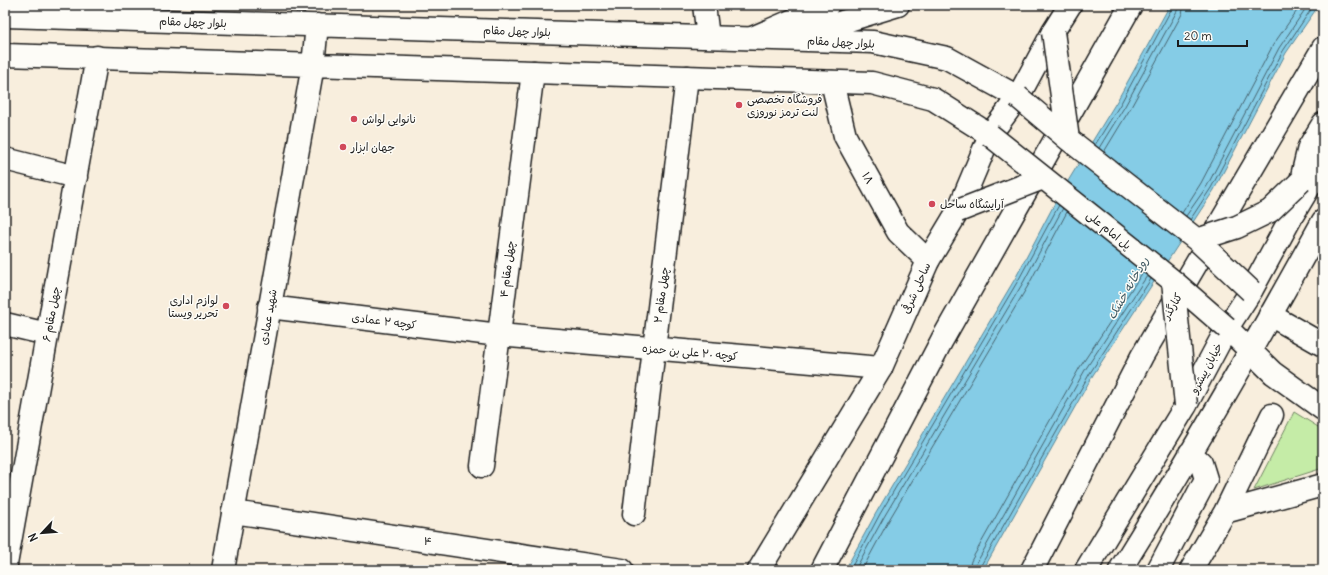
<svg xmlns="http://www.w3.org/2000/svg" width="1328" height="575" font-family="Delius,'Playpen Sans Arabic',sans-serif">
  <rect width="100%" height="100%" fill="#f8eedd"/>
  <filter id="ink" filterUnits="userSpaceOnUse"><feTurbulence type="fractalNoise" baseFrequency=".025" numOctaves="2"/><feDisplacementMap in="SourceGraphic" scale="8" xChannelSelector="R" yChannelSelector="G"/><feConvolveMatrix kernelMatrix="1 2 1 2 8 2 1 2 1" color-interpolation-filters="sRGB"/></filter>
  <g filter="url(#ink)">
    <path fill="#c5eca7" stroke="#708462" d="M 1294,412 L 1323,430 L 1323,468 L 1254,490 Z"/>
    <path fill="#85cce6" stroke="#5b8695" d="M 1170,5 L 1319,5 L 1286,53 L 1214,190 L 1093,375 L 983,570 L 845,570 L 876,513 L 1016,277 L 1057,199 L 1117,101 Z"/>
    <g fill="none" stroke-linecap="round" stroke-linejoin="round">
      <path stroke="#46626d" stroke-width="1" d="M 1095,145 L 1121,103 L 1172,8 L 1173,5
        M 1099,148 L 1125,106 L 1177,11 L 1178,5
        M 1104,152 L 1130,109 L 1182,14 L 1184,5
        M 1182,213 L 1201,183 L 1273,45 L 1301,5
        M 1186,216 L 1207,186 L 1279,48 L 1308,5
        M 1190,220 L 1211,188 L 1283,51 L 1314,5
        M 850,570 L 880,514 L 1019,279 L 1059,205
        M 855,570 L 884,517 L 1024,281 L 1063,208
        M 862,570 L 889,520 L 1029,284 L 1067,212
        M 969,570 L 971,561 L 1080,367 L 1143,272
        M 975,570 L 976,564 L 1085,370 L 1147,276
        M 980,570 L 980,567 L 1090,373 L 1151,279"/>
      <defs>
        <path id="street" d="M 752,38 L 828,5
          M 832,82 L 845,136 L 898,232 L 928,261
          M 5,159 L 76,177
          M 269,307 L 499,335 L 881,368
          M 1270,315 L 1323,345
          M 5,324 L 47,334
          M 1227,328 L 1273,373 L 1323,409
          M 482,466 L 533,72
          M 233,512 L 622,570
          M 1225,512 L 1323,485
          M 634,514 L 687,77
          M 5,570 L 97,57
          M 1191,570 L 1225,512 L 1272,415"/>
        <path id="secondary" d="M 704,5 L 708,37
          M 5,16 L 873,42 L 947,58 L 1018,97
          M 803,34 L 898,5
          M 5,55 L 872,83 L 933,99 L 990,135
          M 1298,193 L 1309,147 L 1323,124
          M 223,570 L 313,65 L 317,25
          M 759,570 L 881,368 L 928,261 L 958,211 L 990,135 L 1018,97 L 1053,32 L 1070,5
          M 822,570 L 942,340 L 1131,5
          M 1032,570 L 1142,356 L 1323,48
          M 1086,570 L 1186,405 L 1227,328 L 1251,291 L 1293,214 L 1323,164
          M 1120,570 C 1191,456 1258,339 1323,221
          M 1158,570 L 1206,479 L 1201,463 L 1190,453"/>
      </defs>
      <use href="#street" stroke="#1c1c1c" stroke-width="25"/>
      <use href="#secondary" stroke="#1c1c1c" stroke-width="25"/>
      <use href="#street" stroke="#fdfcf7" stroke-width="22"/>
      <use href="#secondary" stroke="#fdfcf7" stroke-width="22"/>
      <defs>
        <path id="secondary-bridge" d="M 1053,32 L 1068,139
          M 1018,97 L 1068,139 L 1197,240 L 1251,291
          M 990,135 L 1173,281 L 1227,328
          M 958,211 L 1043,178
          M 1197,240 L 1237,227 L 1270,211 L 1301,181
          M 1173,281 L 1186,405"/>
      </defs>
      <use href="#secondary-bridge" stroke="#1c1c1c" stroke-width="25" stroke-linecap="butt"/>
      <use href="#secondary-bridge" stroke="#fdfcf7" stroke-width="22"/>
    </g>
  </g>
  <g fill="#d1495b" stroke="#fdfcf7" stroke-width="1.5">
    <circle cx="739" cy="105" r="4"/>
    <circle cx="354" cy="119" r="4"/>
    <circle cx="343" cy="147" r="4"/>
    <circle cx="932" cy="204" r="4"/>
    <circle cx="226" cy="306" r="4"/>
  </g>
  <g text-anchor="middle" stroke-width="3" stroke-linejoin="round" paint-order="stroke">
    <g font-size="11" fill="#1c1c1c" stroke="#fdfcf7">
      <text transform="translate(193 22) rotate(2)" y="4">بلوار چهل مقام</text>
      <text transform="translate(517 31) rotate(2)" y="4">بلوار چهل مقام</text>
      <text transform="translate(841 42) rotate(3)" y="4">بلوار چهل مقام</text>
      <text transform="translate(868 178) rotate(61)" y="4">۱۸</text>
      <text transform="translate(1109 230) rotate(39)" y="4">پل امام علی</text>
      <text transform="translate(507 269) rotate(-83)" y="4">چهل مقام ۴</text>
      <text transform="translate(916 288) rotate(-66)" y="4">ساحلی شرقی</text>
      <text transform="translate(661 295) rotate(-83)" y="4">چهل مقام ۲</text>
      <text transform="translate(1172 306) rotate(-59)" y="4">کنارگذر</text>
      <text transform="translate(51 314) rotate(-80)" y="4">چهل مقام ۶</text>
      <text transform="translate(268 317) rotate(-80)" y="4">شهید عمادی</text>
      <text transform="translate(384 321) rotate(7)" y="4">کوچه ۲ عمادی</text>
      <text transform="translate(690 352) rotate(5)" y="4">کوچه ۲۰ علی بن حمزه</text>
      <text transform="translate(1206 368) rotate(-62)" y="4">خیابان پیشرو</text>
      <text transform="translate(428 541) rotate(8)" y="4">۴</text>
    </g>
    <g font-size="11" fill="#1c1c1c" stroke="#fdfcf7" text-anchor="start">
      <text x="747" y="103">فروشگاه تخصصی<tspan x="747" dy="13">لنت ترمز نوروزی</tspan></text>
      <text x="362" y="123">نانوایی لواش</text>
      <text x="351" y="151">جهان ابزار</text>
      <text x="940" y="208">آرایشگاه ساحل</text>
      <text x="218" y="304" text-anchor="end">لوازم اداری<tspan x="218" dy="13">تحریر ویستا</tspan></text>
    </g>
    <g font-size="12" font-style="italic" fill="#415a63" stroke="#fdfcf7">
      <text transform="translate(1128 288) rotate(-60)" y="4">رودخانه خشک</text>
    </g>
  </g>
  <rect width="1328" height="575" fill="none" stroke="#fdfcf7" stroke-width="20"/>
  <rect x="10" y="10" width="1308" height="555" fill="none" stroke="#1c1c1c" stroke-width="1.5" filter="url(#ink)"/>
  <g transform="translate(42 533) rotate(244)" stroke="#fdfcf7" stroke-width="3" paint-order="stroke">
  <path d="M0-3L7 15L0 10L-7 15Z" fill="#1c1c1c"/>
  <text y="-6" font-size="11" font-weight="bold" text-anchor="middle" fill="#1c1c1c">N</text>
  </g>
  <path d="M1178 40v6h69v-6" fill="none" stroke="#1c1c1c" stroke-width="2"/>
  <text x="1184" y="40" font-size="12" fill="#1c1c1c" stroke="#fdfcf7" stroke-width="3" paint-order="stroke">20 m</text>
</svg>
